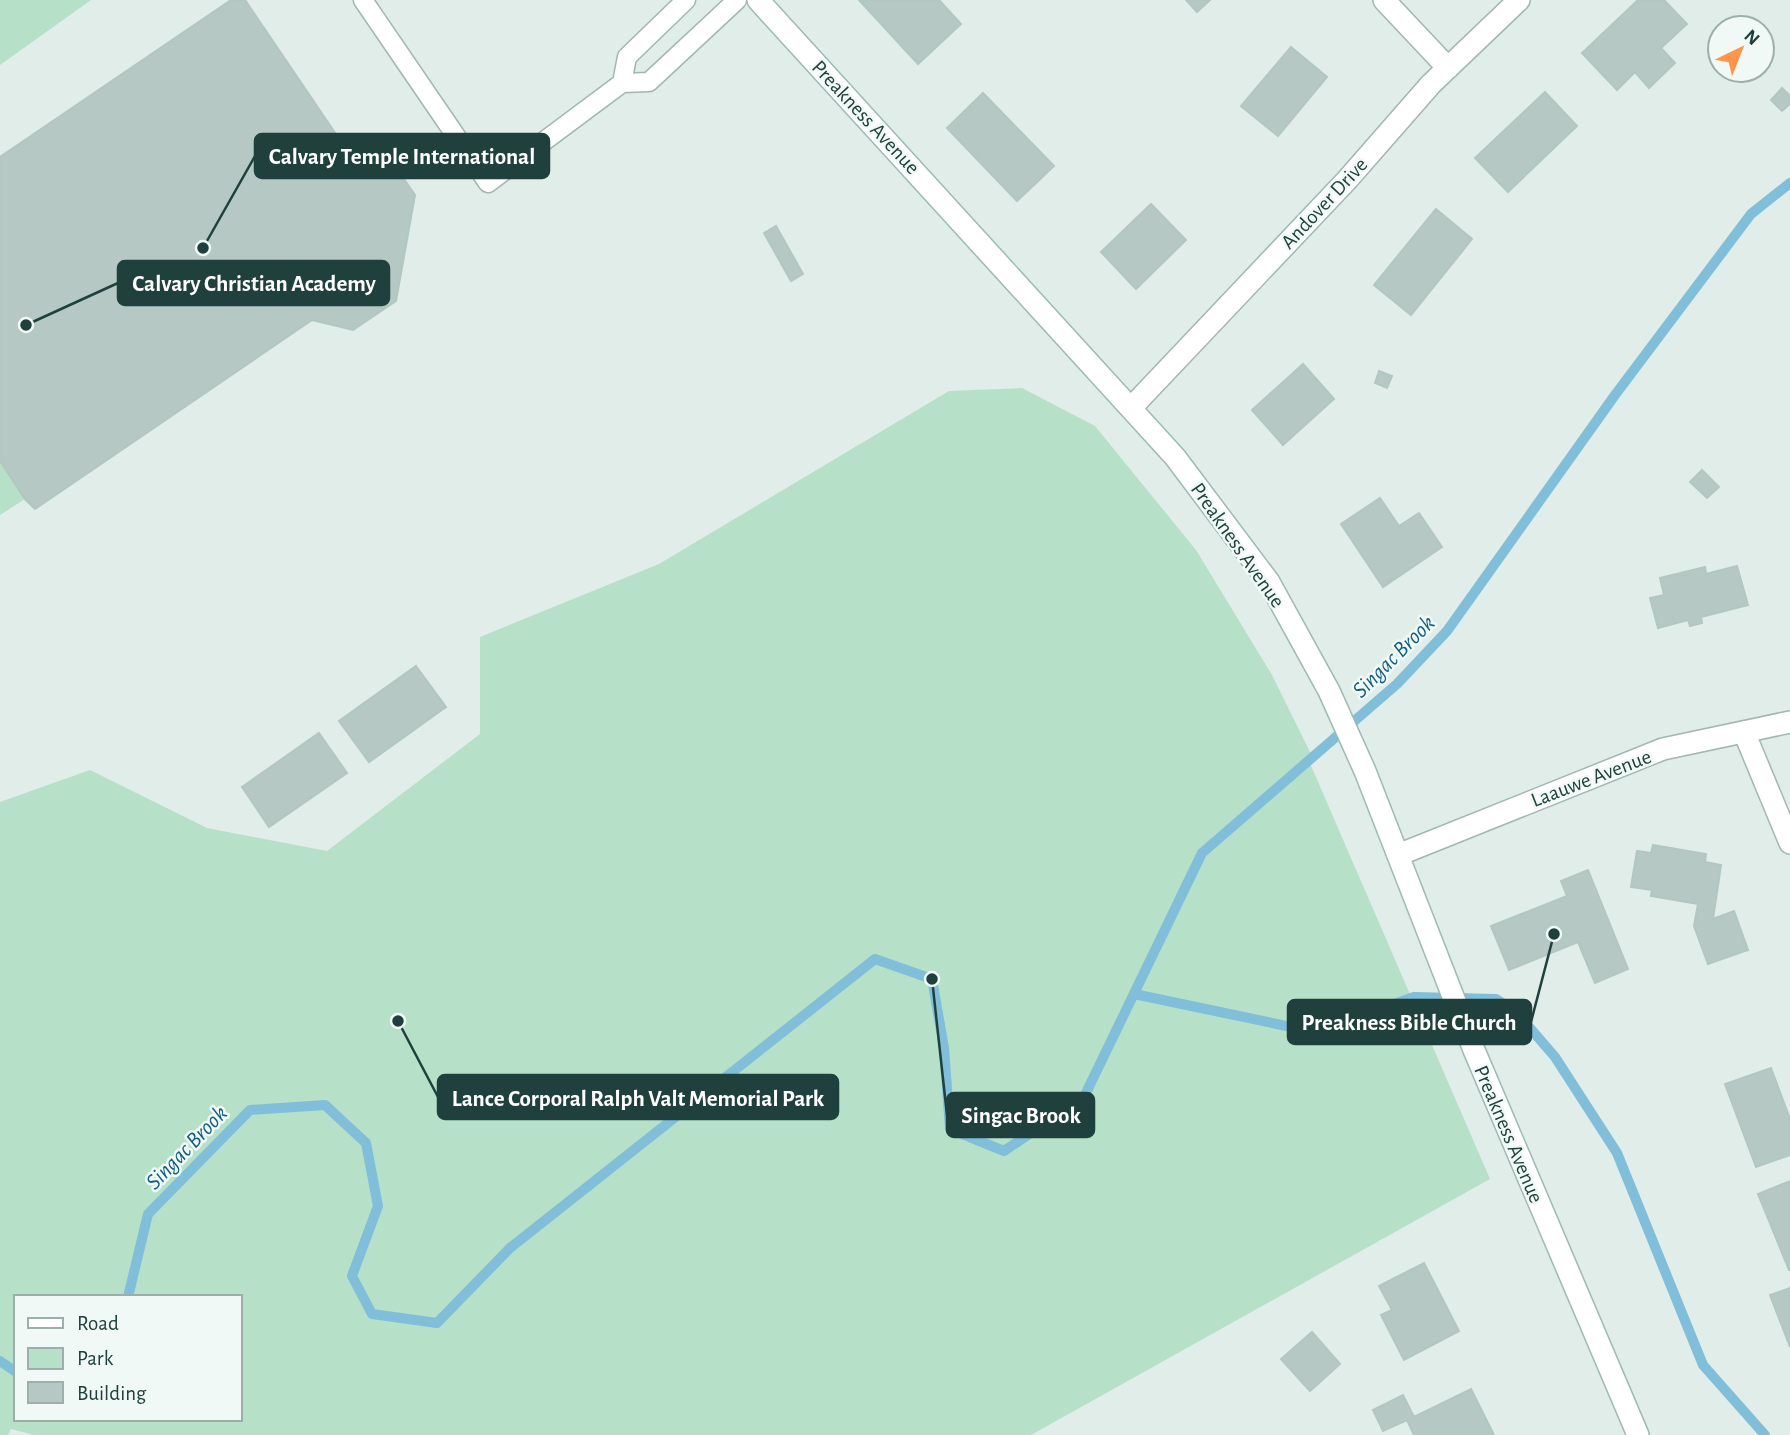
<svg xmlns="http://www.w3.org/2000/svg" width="1790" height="1435" font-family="'Alegreya Sans',sans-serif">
  <rect width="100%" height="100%" fill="#e0ede9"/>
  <path fill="#b6e1c8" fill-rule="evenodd" d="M 0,0 L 91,0 L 0,65 Z
    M 1022,388 L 1095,426 L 1196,550 L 1272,675 L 1313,758 L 1309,761 L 1490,1179 L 1031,1435 L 34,1435 L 11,1429 L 8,1435 L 0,1435 L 0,802 L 90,770 L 207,828 L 327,851 L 480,734 L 480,637 L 659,564 L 949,391 ZM 16,1297 L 240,1297 L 240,1419 L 16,1419 Z
    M 0,462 L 25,499 L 0,515 Z"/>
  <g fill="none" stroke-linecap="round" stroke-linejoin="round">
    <path stroke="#81bed9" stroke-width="10" d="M 1134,994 L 1315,1032 L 1414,997 L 1496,999 L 1517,1013 L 1555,1057 L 1617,1153 L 1703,1365 L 1765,1435
      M 128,1297 L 148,1214 L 250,1110 L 325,1105 L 366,1143 L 378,1206 L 352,1276 L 372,1314 L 437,1323 L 510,1248 L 875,959 L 932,979 L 944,1048 L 950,1129 L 1004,1151 L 1084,1097 L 1202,853 L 1397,684 L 1447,631 L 1615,395 L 1751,214 L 1790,183
      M 0,1361 L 16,1372"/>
  </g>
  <path fill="#b5c8c3" stroke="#b2c7c2" stroke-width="2" d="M 231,0 L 245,0 L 342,143 L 386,153 L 415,195 L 396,301 L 353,330 L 312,320 L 35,509 L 25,499 L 0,461 L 0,157 Z
    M 859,0 L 939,0 L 961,24 L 918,64 Z
    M 1186,0 L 1210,0 L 1197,12 Z
    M 1638,0 L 1664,0 L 1687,24 L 1661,48 L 1675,63 L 1649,88 L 1635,72 L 1617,90 L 1582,53 Z
    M 1291,47 L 1327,77 L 1278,136 L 1241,106 Z
    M 1782,88 L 1790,96 L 1790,104 L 1782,111 L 1771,100 Z
    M 1545,92 L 1577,126 L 1508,192 L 1475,158 Z
    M 983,93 L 1054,166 L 1017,201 L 947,128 Z
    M 1151,204 L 1186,240 L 1136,289 L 1101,252 Z
    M 1436,209 L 1472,239 L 1411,315 L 1374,285 Z
    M 776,226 L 803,274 L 791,281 L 764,233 Z
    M 1303,364 L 1334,399 L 1283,445 L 1252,410 Z
    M 1379,371 L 1392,376 L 1387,388 L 1375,383 Z
    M 1702,470 L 1719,487 L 1707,498 L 1690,482 Z
    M 1380,498 L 1399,526 L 1419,513 L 1442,547 L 1383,587 L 1341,524 Z
    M 1737,566 L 1748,605 L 1701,617 L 1702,623 L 1690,626 L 1688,620 L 1658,628 L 1650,598 L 1664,595 L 1660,578 L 1705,567 L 1706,574 Z
    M 416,666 L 446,707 L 369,762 L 339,721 Z
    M 319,733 L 347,773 L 269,827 L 242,787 Z
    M 1653,845 L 1706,854 L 1705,862 L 1721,865 L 1713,919 L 1734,911 L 1748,950 L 1708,964 L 1694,926 L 1698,904 L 1651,896 L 1652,890 L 1631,887 L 1637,851 L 1651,853 Z
    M 1588,870 L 1628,969 L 1595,983 L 1578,942 L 1509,970 L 1491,926 L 1567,896 L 1561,881 Z
    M 1771,1068 L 1790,1119 L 1790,1155 L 1756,1167 L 1725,1084 Z
    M 1790,1181 L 1790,1270 L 1789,1270 L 1758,1194 Z
    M 1424,1263 L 1459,1331 L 1404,1360 L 1381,1315 L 1392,1310 L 1379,1286 Z
    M 1790,1288 L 1790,1347 L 1770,1295 Z
    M 1312,1332 L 1340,1364 L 1310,1391 L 1281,1359 Z
    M 1471,1389 L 1494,1435 L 1414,1435 L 1407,1420 L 1383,1431 L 1373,1410 L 1403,1395 L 1414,1417 Z"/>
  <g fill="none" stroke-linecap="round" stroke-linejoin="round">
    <defs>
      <path id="service" d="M 363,0 L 488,183 L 622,83
        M 686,0 L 627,57 L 622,83 L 649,82 L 737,0"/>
      <path id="minor" d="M 1384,0 L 1448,68
        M 1131,408 L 1347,180 L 1431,84 L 1519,0
        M 1744,732 L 1790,843"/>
      <path id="tertiary" d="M 1398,855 L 1663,749 L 1790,722"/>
      <path id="secondary" d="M 758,0 L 1175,457 L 1269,582 L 1329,691 L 1365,771 L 1474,1050 L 1638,1435"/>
    </defs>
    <use href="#service" stroke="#a2b6b2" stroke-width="21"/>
    <use href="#minor" stroke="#a2b6b2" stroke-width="24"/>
    <use href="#tertiary" stroke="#a2b6b2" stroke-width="24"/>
    <use href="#secondary" stroke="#9dbab4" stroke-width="24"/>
    <use href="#service" stroke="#fff" stroke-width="18"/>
    <use href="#minor" stroke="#fff" stroke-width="21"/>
    <use href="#tertiary" stroke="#fff" stroke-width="21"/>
    <use href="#secondary" stroke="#fff" stroke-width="21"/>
  </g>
  <g text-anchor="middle" stroke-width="5" stroke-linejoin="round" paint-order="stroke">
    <g font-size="21" fill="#1f403c" stroke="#f1f9f6">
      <text transform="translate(866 117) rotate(47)" y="7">Preakness Avenue</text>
      <text transform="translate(1324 203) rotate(-47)" y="7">Andover Drive</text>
      <text transform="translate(1238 545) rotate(55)" y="7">Preakness Avenue</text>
      <text transform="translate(1591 778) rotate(-21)" y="7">Laauwe Avenue</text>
      <text transform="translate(1509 1134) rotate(67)" y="7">Preakness Avenue</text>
    </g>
    <g font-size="23" font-style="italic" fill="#115e83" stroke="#f1f9f6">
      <text transform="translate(1393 656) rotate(-45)" y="8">Singac Brook</text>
      <text transform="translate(186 1147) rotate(-46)" y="8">Singac Brook</text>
    </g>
  </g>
  <path fill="none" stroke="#1f403c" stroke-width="2.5" d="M203 248L255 156M26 325L118 283M1554 934L1531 1022M398 1021L438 1097M932 979L947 1115"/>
  <g fill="#1f403c" stroke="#f1f9f6" stroke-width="2.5">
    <circle cx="203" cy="248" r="7"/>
    <circle cx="26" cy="325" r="7"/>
    <circle cx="1554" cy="934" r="7"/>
    <circle cx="398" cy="1021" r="7"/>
    <circle cx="932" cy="979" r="7"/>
  </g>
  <g fill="#1f403c" stroke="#1f403c" stroke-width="2.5">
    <rect x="255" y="134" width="294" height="44" rx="7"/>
    <rect x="118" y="261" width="271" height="44" rx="7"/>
    <rect x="1288" y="1000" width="243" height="44" rx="7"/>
    <rect x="438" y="1075" width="400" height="44" rx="7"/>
    <rect x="947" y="1093" width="147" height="44" rx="7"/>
  </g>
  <g font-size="23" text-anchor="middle" font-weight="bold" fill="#fff">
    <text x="402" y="164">Calvary Temple International</text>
    <text x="254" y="291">Calvary Christian Academy</text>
    <text x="1409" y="1030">Preakness Bible Church</text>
    <text x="638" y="1106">Lance Corporal Ralph Valt Memorial Park</text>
    <text x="1021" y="1123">Singac Brook</text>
  </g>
  <rect x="14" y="1295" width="228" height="126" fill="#f1f9f6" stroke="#9dafac" stroke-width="2"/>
  <rect x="28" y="1318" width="35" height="10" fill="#ffffff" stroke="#9dafac" stroke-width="2"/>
  <text x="77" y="1330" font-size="21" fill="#1f403c">Road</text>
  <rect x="28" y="1348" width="35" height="21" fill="#b6e1c8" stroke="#9dafac" stroke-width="2"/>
  <text x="77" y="1365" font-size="21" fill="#1f403c">Park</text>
  <rect x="28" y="1382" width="35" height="21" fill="#b5c8c3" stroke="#9dafac" stroke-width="2"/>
  <text x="77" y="1400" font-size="21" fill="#1f403c">Building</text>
  <g transform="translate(1741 49) rotate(43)"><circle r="33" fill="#f1f9f6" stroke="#9dafac" stroke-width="2"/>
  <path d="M0-5L12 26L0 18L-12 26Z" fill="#ff944c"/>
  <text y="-10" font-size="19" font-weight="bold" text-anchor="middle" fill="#1f403c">N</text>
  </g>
</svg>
